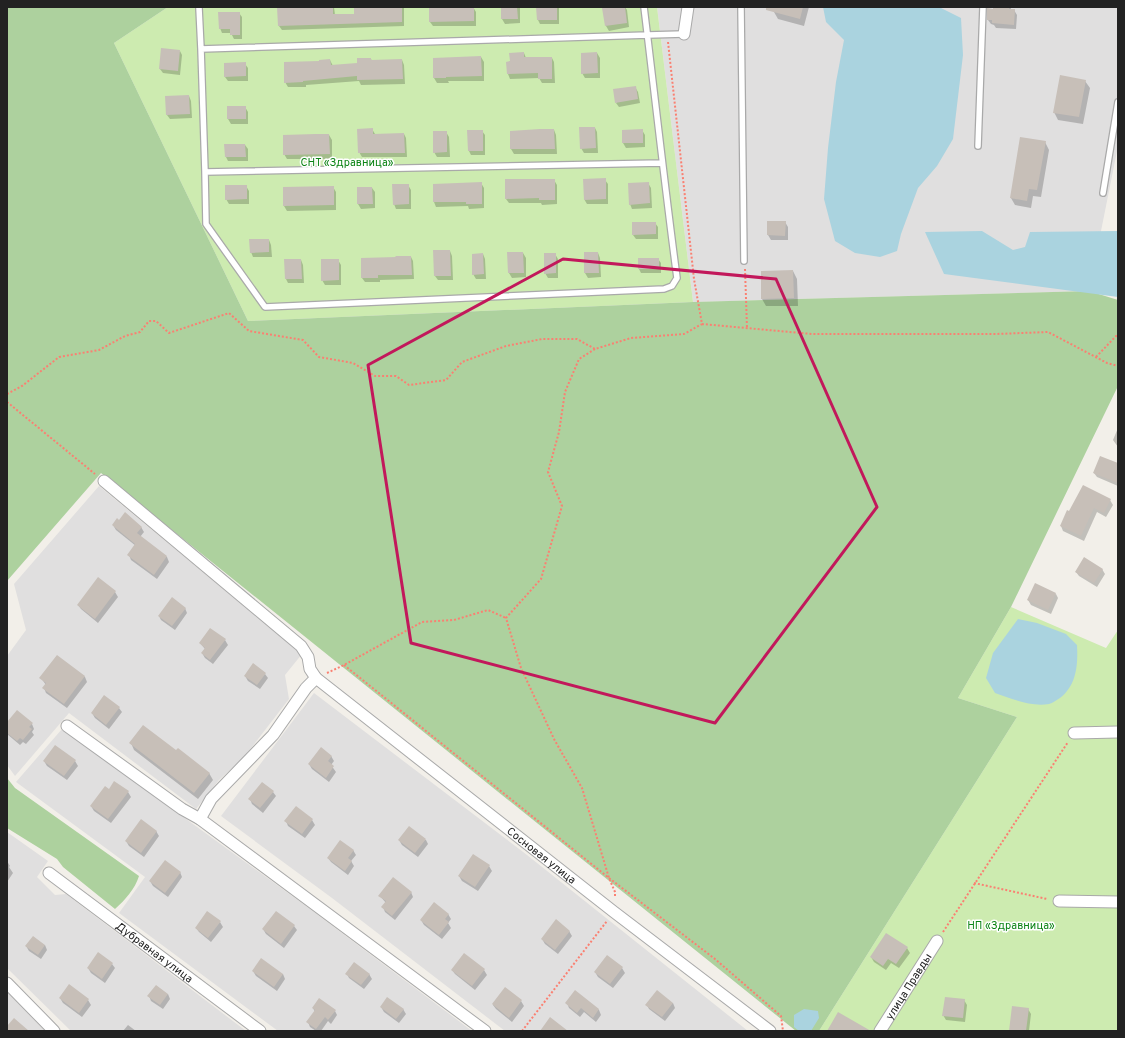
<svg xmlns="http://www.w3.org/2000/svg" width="1125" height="1038" font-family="Overpass,sans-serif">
  <rect width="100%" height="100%" fill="#f2efe9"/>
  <path fill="#e0dfdf" d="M 657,7 L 1118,7 L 1118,146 L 1089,291 L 693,302 Z
    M 99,486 L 302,654 L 285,675 L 289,699 L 245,756 L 219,780 L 196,809 L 69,713 L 15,776 L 7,765 L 7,656 L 26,630 L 14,584 Z
    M 314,693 L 527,855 L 748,1031 L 505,1031 L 332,898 L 221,816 Z
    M 62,729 L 306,906 L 472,1031 L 278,1031 L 119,913 L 145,877 L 16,782 Z
    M 7,832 L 48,861 L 37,877 L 55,895 L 66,894 L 246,1031 L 71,1031 L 7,968 Z
    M 7,992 L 45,1031 L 7,1031 Z"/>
  <path fill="#cdebb0" d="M 168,7 L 657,7 L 693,302 L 248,321 L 114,43 Z
    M 1011,607 L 1106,648 L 1118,630 L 1118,1031 L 819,1031 L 1017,717 L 958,698 Z"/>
  <path fill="#add19e" d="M 7,7 L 168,7 L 114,43 L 248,321 L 693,302 L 1089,291 L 1118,300 L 1118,386 L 1011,607 L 958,698 L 1017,717 L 819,1031 L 796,1031 L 101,473 L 7,581 Z
    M 7,778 L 15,788 L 139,876 C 135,889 125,900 115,909 L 63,867 L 57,859 L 7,828 Z"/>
  <path fill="#aad3df" d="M 823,7 L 939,7 L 961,18 L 963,55 L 953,139 L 937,166 L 918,188 L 901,234 L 897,251 L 880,257 L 855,253 L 835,241 L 824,199 L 828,148 L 836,82 L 844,40 L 826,22 Z
    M 982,231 L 1013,250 L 1025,247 L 1030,232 L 1118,231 L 1118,297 L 944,274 L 925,232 Z
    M 1018,619 L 1037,623 L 1066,634 L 1077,645 C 1078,664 1077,685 1060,698 C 1056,700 1053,703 1049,704 C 1031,707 1012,699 995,693 L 986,678 L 993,653 Z
    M 804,1009 L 818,1011 L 819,1018 L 811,1031 L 799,1031 L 794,1027 L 794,1015 Z"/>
  <path fill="#0003" d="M 278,7 L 334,7 L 335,15 L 355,15 L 355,7 L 404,7 L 404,26 L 282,30 L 279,26 Z
    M 430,7 L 473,7 L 476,12 L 476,26 L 433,26 L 430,22 Z
    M 502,7 L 520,7 L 520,23 L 505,24 L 502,19 Z
    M 537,7 L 559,7 L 559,24 L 540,24 L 538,20 Z
    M 615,7 L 625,7 L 627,10 L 629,27 L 609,31 L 606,26 L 604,9 Z
    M 775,7 L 809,7 L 804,26 L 778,19 L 774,12 Z
    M 994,7 L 1011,7 L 1011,10 L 1014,10 L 1017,15 L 1016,29 L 996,28 L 994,25 L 991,24 L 988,20 Z
    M 239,13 L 242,17 L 242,39 L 234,39 L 231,33 L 222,33 L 220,28 Z
    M 180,51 L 182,55 L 180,75 L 163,73 L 160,69 Z
    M 524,53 L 526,58 L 552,58 L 554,62 L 555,83 L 542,83 L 539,78 L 510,79 L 508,74 L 507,63 Z
    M 597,53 L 600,58 L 600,78 L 585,78 L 582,73 Z
    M 481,57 L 484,62 L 484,81 L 448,81 L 449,83 L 437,83 L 434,78 L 434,59 Z
    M 371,59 L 372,61 L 402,60 L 404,65 L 405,84 L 361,85 L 359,81 L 306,85 L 306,87 L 288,87 L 285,82 L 320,62 L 330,60 L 333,66 L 358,64 Z
    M 245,64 L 248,68 L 248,81 L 228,81 L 225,77 Z
    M 1085,81 L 1090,88 L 1083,124 L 1058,120 L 1054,112 Z
    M 635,87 L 638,92 L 640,103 L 619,107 L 616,103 Z
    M 189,96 L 191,101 L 192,118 L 170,119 L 167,115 Z
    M 228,107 L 245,107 L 248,112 L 248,124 L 231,124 L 228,119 Z
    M 595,128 L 597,132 L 598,153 L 584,153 L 581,148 Z
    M 372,129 L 375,134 L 404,134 L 406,138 L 407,157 L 362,157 L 359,152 Z
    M 554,130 L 556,135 L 557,154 L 514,154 L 511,149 L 511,132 Z
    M 642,130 L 645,135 L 645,147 L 626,148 L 623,143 L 623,131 Z
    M 482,131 L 485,135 L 485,155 L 471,155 L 469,151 Z
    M 446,132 L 449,137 L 450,157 L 437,157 L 434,152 Z
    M 329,135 L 332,140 L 332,159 L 287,159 L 284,154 Z
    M 1045,142 L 1049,150 L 1041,197 L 1033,196 L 1031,208 L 1015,205 L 1011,198 Z
    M 245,145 L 248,149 L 248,161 L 228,161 L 226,157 Z
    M 554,180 L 557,185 L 557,204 L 542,205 L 541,203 L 509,203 L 506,199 Z
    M 605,180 L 608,184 L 608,204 L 587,204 L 584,199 Z
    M 481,183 L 484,188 L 484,208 L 469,209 L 468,206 L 436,207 L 434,202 L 434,185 Z
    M 648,183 L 651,188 L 652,208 L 632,209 L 630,204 Z
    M 408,185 L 411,190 L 411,209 L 396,209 L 394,204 Z
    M 246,186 L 249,191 L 249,204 L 229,204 L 226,199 Z
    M 333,187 L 336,192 L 336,210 L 287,211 L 284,206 Z
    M 372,188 L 375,192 L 375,208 L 361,209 L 358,204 Z
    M 785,222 L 788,227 L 788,240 L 771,240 L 768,235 Z
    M 655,223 L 658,227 L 658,239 L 636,239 L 633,235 Z
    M 269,240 L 271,245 L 272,257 L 253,257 L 251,252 Z
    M 450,251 L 452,256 L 453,280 L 438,280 L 435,276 Z
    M 523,253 L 526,258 L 526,277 L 512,278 L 509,273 Z
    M 598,253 L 600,258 L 601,277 L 588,278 L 585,273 Z
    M 483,254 L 485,259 L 486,279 L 476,279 L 473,274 Z
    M 555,254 L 558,259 L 558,278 L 548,278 L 545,273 Z
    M 411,257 L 413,261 L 414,279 L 380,280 L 380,282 L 365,282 L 362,278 Z
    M 658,259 L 661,263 L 661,273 L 641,273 L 639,269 Z
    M 301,260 L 303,265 L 304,283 L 288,283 L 286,279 Z
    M 338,260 L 341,265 L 341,285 L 325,285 L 322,280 Z
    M 793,271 L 797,279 L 798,306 L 766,306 L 762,299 Z
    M 1118,428 L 1118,447 L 1113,440 Z
    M 1118,464 L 1118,486 L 1097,477 L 1094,473 Z
    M 1110,500 L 1113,505 L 1106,517 L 1097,512 L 1084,541 L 1063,531 L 1061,526 L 1068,511 L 1070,512 Z
    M 113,525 L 141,527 L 144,532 L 140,537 L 167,557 L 169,562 L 157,579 L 131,560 L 129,555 L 136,546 L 116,530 Z
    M 1102,569 L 1105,574 L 1097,587 L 1079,576 L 1076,572 Z
    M 98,579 L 115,592 L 118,597 L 98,623 L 81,609 L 78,605 Z
    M 1056,594 L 1058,598 L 1051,614 L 1031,605 L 1028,600 Z
    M 185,608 L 187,613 L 175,630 L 161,620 L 159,616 Z
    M 225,640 L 228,645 L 213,664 L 205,658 L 202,653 L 205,649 L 200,643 Z
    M 57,656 L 85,677 L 87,682 L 67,708 L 46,693 L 44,688 L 46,685 L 41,678 Z
    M 265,674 L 268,678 L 260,689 L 248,681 L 245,676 Z
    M 119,708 L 122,712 L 109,729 L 95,718 L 92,713 Z
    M 7,724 L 32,724 L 34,729 L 32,732 L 34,735 L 26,744 L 23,742 L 20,745 L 7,734 Z
    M 131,743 L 209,773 L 213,780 L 198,799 L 134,750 Z
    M 331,756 L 334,761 L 331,765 L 336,772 L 329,782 L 312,769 L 309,764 Z
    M 44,761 L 75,761 L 78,766 L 67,780 L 47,766 Z
    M 109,790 L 128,792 L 131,797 L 111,823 L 94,811 L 91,806 Z
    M 273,792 L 276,796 L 263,813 L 252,804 L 250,799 Z
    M 296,807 L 312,820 L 315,825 L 305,838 L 288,826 L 286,821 Z
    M 156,831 L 159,836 L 144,857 L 129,846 L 126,841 Z
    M 399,840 L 426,840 L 428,844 L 418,857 L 402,845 Z
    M 353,850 L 356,855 L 351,861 L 354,866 L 348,875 L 331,862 L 328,858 Z
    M 7,861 L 10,866 L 9,867 L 13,873 L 7,882 Z
    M 489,866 L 492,871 L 478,891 L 462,881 L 459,876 Z
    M 180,872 L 182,877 L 168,897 L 153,886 L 150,881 Z
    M 411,892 L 413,897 L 395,920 L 385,912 L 383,907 L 386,903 L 380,896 Z
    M 448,914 L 451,919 L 448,923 L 451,928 L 442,939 L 424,925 L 421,920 Z
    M 220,922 L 223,927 L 211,942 L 199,932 L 196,928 Z
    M 294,926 L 297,930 L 284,948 L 266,934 L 263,929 Z
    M 569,931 L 572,936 L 558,954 L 545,944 L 542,939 Z
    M 45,945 L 47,950 L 41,959 L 29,951 L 26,946 Z
    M 907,948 L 910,953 L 899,968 L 891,963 L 886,970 L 874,962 L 871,957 Z
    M 112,964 L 115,968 L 105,983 L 91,973 L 88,968 Z
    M 622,968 L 625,973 L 613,988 L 598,977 L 595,972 Z
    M 452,970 L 484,970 L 487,975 L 475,990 L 455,974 Z
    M 253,971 L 283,974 L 285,979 L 277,991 L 256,976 Z
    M 347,974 L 369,974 L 372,979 L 364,989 L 349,978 Z
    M 69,986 L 88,1000 L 91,1005 L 82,1017 L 63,1003 L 60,998 Z
    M 576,992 L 599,1010 L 601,1015 L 596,1022 L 584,1012 L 580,1017 L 569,1008 L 567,1003 Z
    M 168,994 L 170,999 L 163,1009 L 151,1001 L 149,996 Z
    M 964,1000 L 967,1005 L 965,1022 L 946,1020 L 943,1015 Z
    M 521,1001 L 524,1006 L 512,1022 L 496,1009 L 493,1005 Z
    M 673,1003 L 675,1008 L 665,1021 L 649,1009 L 647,1005 Z
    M 381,1007 L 403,1009 L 406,1014 L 399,1023 L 384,1012 Z
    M 313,1008 L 335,1011 L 337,1015 L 331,1024 L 328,1021 L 321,1031 L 316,1031 L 310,1027 L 308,1022 L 315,1012 Z
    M 1028,1009 L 1031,1014 L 1029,1031 L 1010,1031 Z
    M 128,1025 L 136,1031 L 123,1031 Z"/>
  <path fill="#c7bfb8" d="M 277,7 L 333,7 L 333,14 L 354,14 L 354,7 L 402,7 L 402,22 L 278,26 Z
    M 429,7 L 474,7 L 474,21 L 429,22 Z
    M 501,7 L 517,7 L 518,19 L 501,19 Z
    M 536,7 L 557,7 L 557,20 L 537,20 Z
    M 609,7 L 625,7 L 627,23 L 605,26 L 602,8 Z
    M 766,7 L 803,7 L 800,19 L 766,10 Z
    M 993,7 L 1009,7 L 1009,9 L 1015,9 L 1014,25 L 992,23 L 992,20 L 987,20 L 987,8 L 993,9 Z
    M 218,12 L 240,12 L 240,35 L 230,35 L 230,29 L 219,29 Z
    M 161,48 L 180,50 L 178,71 L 159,69 Z
    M 524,52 L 524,57 L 552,57 L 552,79 L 538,79 L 538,73 L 507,74 L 506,62 L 510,61 L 509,53 Z
    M 597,52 L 598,73 L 581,74 L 581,53 Z
    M 481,56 L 482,76 L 446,77 L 446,78 L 433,78 L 433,58 Z
    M 357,58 L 371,58 L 371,60 L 402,59 L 403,79 L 357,80 L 357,76 L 303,81 L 303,82 L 284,83 L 284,62 L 319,61 L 319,60 L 330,59 L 331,65 L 357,63 Z
    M 246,62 L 246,76 L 224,77 L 224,63 Z
    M 1060,75 L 1086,80 L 1079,117 L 1053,113 Z
    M 636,86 L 638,99 L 615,103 L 613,89 Z
    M 189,95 L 190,114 L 166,115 L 165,96 Z
    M 227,106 L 246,106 L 246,119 L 227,119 Z
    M 579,127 L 595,127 L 596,148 L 580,149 Z
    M 373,128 L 373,134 L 404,133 L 405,153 L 358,153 L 357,129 Z
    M 540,129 L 554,129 L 555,149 L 510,149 L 510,131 Z
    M 643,129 L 643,143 L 622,143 L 622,130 Z
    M 467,130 L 483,130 L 483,151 L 468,151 Z
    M 433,131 L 447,131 L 447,152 L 433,153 Z
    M 315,134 L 329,134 L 330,154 L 283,155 L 283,135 Z
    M 1020,137 L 1046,141 L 1037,190 L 1029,189 L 1027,201 L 1010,198 Z
    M 224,144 L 245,144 L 246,157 L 225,157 Z
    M 606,178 L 606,199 L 584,200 L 583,179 Z
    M 505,179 L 555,179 L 555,200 L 539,200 L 539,198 L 505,199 Z
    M 482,182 L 482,204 L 466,204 L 466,202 L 433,202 L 433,184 Z
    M 649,182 L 650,203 L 629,205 L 628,183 Z
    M 392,184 L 409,184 L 409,204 L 393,205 Z
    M 225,185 L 247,185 L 247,199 L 225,200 Z
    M 334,186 L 334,205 L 283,206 L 283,187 Z
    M 357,187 L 372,187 L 373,204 L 357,204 Z
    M 767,221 L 786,221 L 785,236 L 767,235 Z
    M 632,222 L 656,222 L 656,234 L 632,235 Z
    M 249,239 L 269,239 L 269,252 L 250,253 Z
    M 433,250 L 450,250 L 451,276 L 434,276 Z
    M 507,252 L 523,252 L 524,273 L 508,273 Z
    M 584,252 L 598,252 L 599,273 L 584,273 Z
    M 483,253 L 484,274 L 472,275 L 472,254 Z
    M 544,253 L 556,253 L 556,273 L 544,274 Z
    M 395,256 L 411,256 L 412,275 L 378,275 L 378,278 L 361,278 L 361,258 L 396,257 Z
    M 638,258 L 659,258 L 659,269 L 638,269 Z
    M 284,259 L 301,259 L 302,279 L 285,279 Z
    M 321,259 L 339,259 L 339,280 L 321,281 Z
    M 793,270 L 794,298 L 761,299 L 761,271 Z
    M 1100,456 L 1118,463 L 1118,483 L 1093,473 Z
    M 1083,485 L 1111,499 L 1104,513 L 1094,508 L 1081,536 L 1060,526 L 1067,510 L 1069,511 Z
    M 125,512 L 142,527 L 137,533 L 167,556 L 154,575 L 127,555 L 135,544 L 112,525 L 117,518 L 119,520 Z
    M 1084,557 L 1103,569 L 1094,583 L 1075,572 Z
    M 98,577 L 116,591 L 95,619 L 77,605 Z
    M 1035,583 L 1056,593 L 1048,610 L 1027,600 Z
    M 172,597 L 186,608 L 172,626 L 158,616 Z
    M 210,628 L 226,639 L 210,660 L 201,653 L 205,648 L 199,643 Z
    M 57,655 L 85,676 L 64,704 L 42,688 L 46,683 L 39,678 Z
    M 253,663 L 266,673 L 257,685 L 244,676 Z
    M 104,695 L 120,707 L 106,725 L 91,713 Z
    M 17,710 L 33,723 L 29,727 L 32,729 L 23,740 L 20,738 L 17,741 L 7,733 L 7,722 Z
    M 143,725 L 176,750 L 178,748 L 210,773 L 194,793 L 129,743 Z
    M 55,745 L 76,760 L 64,776 L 43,761 Z
    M 321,747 L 332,756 L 328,761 L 334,766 L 326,778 L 308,764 Z
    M 114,781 L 129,791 L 108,819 L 90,806 L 105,786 L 109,789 Z
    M 262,782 L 274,791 L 260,808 L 248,799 Z
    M 296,806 L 313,819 L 302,834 L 284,821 Z
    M 141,819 L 157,831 L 141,853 L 125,841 Z
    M 409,826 L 426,839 L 415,853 L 398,840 Z
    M 340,840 L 354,850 L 348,858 L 352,861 L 345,871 L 327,858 Z
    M 473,854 L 490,865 L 475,887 L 458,876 Z
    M 165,860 L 181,872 L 165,893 L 149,881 Z
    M 393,877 L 412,892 L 392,916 L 381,907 L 386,901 L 378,896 Z
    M 434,902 L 449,914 L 445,919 L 449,922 L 439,935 L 420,920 Z
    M 207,911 L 221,921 L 208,938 L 195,928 Z
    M 276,911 L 295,925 L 281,944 L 262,929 Z
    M 556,919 L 570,931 L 555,950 L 541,939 Z
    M 886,933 L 908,947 L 896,964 L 888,959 L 883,966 L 870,957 Z
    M 33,936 L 45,945 L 38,955 L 25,946 Z
    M 98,952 L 113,963 L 102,979 L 87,968 Z
    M 464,953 L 485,969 L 472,986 L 451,970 Z
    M 607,955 L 623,967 L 610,984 L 594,972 Z
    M 261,958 L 283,974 L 274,987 L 252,971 Z
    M 354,962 L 370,974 L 361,985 L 345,974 Z
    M 69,984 L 89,999 L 79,1013 L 59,998 Z
    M 156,985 L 168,994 L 160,1005 L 147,996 Z
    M 505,987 L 522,1000 L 509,1018 L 492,1004 Z
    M 575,990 L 599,1009 L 593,1018 L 581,1008 L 577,1013 L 565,1003 Z
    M 657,990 L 673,1003 L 662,1017 L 645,1005 Z
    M 387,997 L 404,1009 L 396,1019 L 380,1007 Z
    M 945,997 L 965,999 L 963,1018 L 942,1016 Z
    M 319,998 L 336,1010 L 328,1020 L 325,1017 L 316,1029 L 306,1022 L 315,1010 L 312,1008 Z
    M 1012,1006 L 1029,1008 L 1026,1031 L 1009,1031 Z
    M 838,1012 L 871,1031 L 827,1031 Z
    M 550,1017 L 568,1031 L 540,1031 Z
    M 14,1018 L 29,1031 L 7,1031 L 7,1026 Z"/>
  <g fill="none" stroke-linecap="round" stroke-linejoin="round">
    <defs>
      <path id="service" d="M 644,7 C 655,97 665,188 677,278 L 672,286 L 664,289 L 265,307 L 206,224 L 205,172 L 201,49 L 648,35 L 684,34
        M 741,7 L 744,261
        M 199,8 L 201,49
        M 978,146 L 983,7
        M 205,172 L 662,163
        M 1103,193 L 1118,102"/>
      <g id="minor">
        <path d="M 684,34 L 688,7"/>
        <path id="s1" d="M 104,481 L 301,646 L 308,657 L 310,669 L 316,678 L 614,912 L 770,1031"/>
        <path d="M 67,726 L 182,809 L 200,819 L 485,1031"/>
        <path d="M 1074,733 L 1118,732"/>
        <path d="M 200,819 L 211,799 L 273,735 L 306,688 L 316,678"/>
        <path id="s2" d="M 49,873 L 260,1031"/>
        <path d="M 1059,901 L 1118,902"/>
        <path d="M 7,983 L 54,1031"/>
        <path id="s3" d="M 880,1031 L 937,941"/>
      </g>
    </defs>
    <use href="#service" stroke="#a9a9a9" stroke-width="8"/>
    <use href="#minor" stroke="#a9a9a9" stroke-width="13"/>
    <path stroke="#fa8072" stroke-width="2" stroke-dasharray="2 2" stroke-linecap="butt" d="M 668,42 L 694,279 L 702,324 L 812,334 L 996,334 L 1048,332 L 1107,363 L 1118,366
      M 745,269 L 747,328
      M 595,349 L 579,359 L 565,392 L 559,432 L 548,472 L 562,506 L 541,579 L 506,618 L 521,668 L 554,739 L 582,788 L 609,878 L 615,892 L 615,897
      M 1096,357 L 1118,334
      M 7,394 L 22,386 L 59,357 L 99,350 L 125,336 L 140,332 L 149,321 L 156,321 L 169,333 L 229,313 L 249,331 L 303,340 L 319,357 L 353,363 L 375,376 L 396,376 L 409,385 L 446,380 L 462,362 L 506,346 L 542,339 L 577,339 L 595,349 L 631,338 L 684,334 L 702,324
      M 7,402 L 95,474
      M 344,665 L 609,878 L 715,959 L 781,1016 L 783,1031
      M 327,673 L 344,665 L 422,622 L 454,620 L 488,610 L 506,618
      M 974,883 L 1047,899
      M 943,932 L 1068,742
      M 522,1031 L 607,921"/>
    <use href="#service" stroke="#fff" stroke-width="5.5"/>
    <use href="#minor" stroke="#fff" stroke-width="11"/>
  </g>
  <path fill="none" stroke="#c2185b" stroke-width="3" stroke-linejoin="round" d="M 563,259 L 776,279 L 877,507 L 715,723 L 411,643 L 368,365 Z"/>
  <g text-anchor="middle" stroke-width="3" stroke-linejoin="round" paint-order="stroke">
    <g font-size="11" fill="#0c8416" stroke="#fff">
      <text x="347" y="166">СНТ «Здравница»</text>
      <text x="1011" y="929">НП «Здравница»</text>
    </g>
    <g font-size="11" fill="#222" stroke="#fff">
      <text dy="4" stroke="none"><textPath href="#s1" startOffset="580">Сосновая улица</textPath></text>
      <text dy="4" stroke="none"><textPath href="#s2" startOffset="132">Дубравная улица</textPath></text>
      <text dy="4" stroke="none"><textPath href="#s3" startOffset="53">улица Правды</textPath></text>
    </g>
  </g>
  <rect width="1125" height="1038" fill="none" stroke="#222222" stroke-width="16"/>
</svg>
